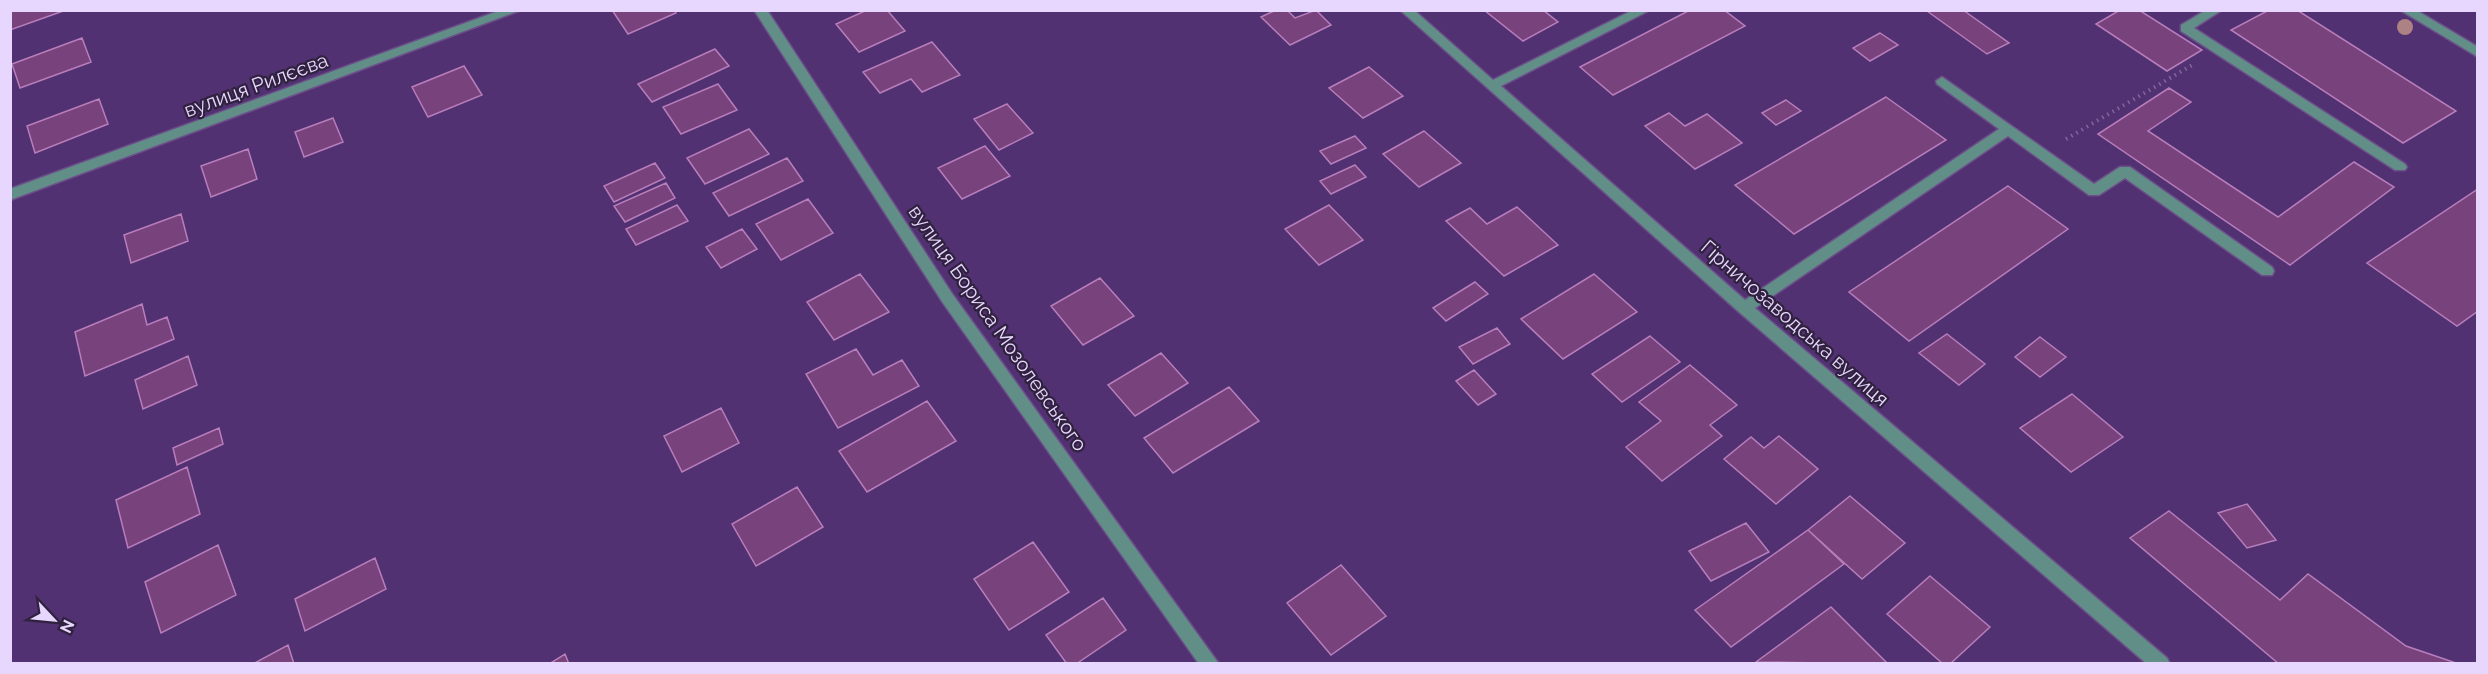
<svg xmlns="http://www.w3.org/2000/svg" width="2488" height="674" font-family="Raleway,sans-serif">
  <rect width="100%" height="100%" fill="#513171"/>
  <path fill="#78427c" stroke="#b87ebc" stroke-width="1.5" d="M 10,10 L 66,10 L 10,30 Z
    M 612,10 L 674,10 L 676,13 L 628,34 Z
    M 867,10 L 887,10 L 905,31 L 859,52 L 836,24 Z
    M 1276,10 L 1287,10 L 1295,18 L 1316,10 L 1331,25 L 1290,45 L 1261,17 Z
    M 1484,10 L 1543,10 L 1558,22 L 1523,41 Z
    M 1690,10 L 1724,10 L 1745,26 L 1613,95 L 1580,67 Z
    M 1963,10 L 2009,43 L 1987,54 L 1927,11 Z
    M 2120,10 L 2139,10 L 2202,50 L 2167,71 L 2096,24 Z
    M 2269,10 L 2297,10 L 2456,111 L 2403,143 L 2231,30 Z
    M 1880,33 L 1898,45 L 1870,61 L 1853,48 Z
    M 82,38 L 91,62 L 20,88 L 12,64 Z
    M 932,42 L 960,75 L 922,92 L 911,79 L 880,93 L 863,72 Z
    M 715,49 L 729,66 L 652,102 L 638,84 Z
    M 464,66 L 482,95 L 428,117 L 412,87 Z
    M 1369,67 L 1403,96 L 1363,118 L 1329,88 Z
    M 718,84 L 737,110 L 681,134 L 663,107 Z
    M 2169,88 L 2191,102 L 2148,131 L 2278,217 L 2354,162 L 2394,187 L 2290,265 L 2098,134 Z
    M 1886,97 L 1946,140 L 1794,234 L 1735,185 Z
    M 99,99 L 108,124 L 35,153 L 27,126 Z
    M 1786,100 L 1801,111 L 1776,125 L 1762,113 Z
    M 1007,104 L 1033,133 L 999,150 L 974,119 Z
    M 1669,113 L 1685,126 L 1707,114 L 1742,143 L 1695,169 L 1645,126 Z
    M 333,118 L 343,142 L 304,157 L 295,132 Z
    M 749,129 L 769,154 L 705,184 L 687,158 Z
    M 1424,131 L 1461,163 L 1419,187 L 1383,154 Z
    M 1355,136 L 1366,148 L 1331,164 L 1320,151 Z
    M 985,146 L 1010,176 L 962,199 L 938,168 Z
    M 248,149 L 257,179 L 211,197 L 201,166 Z
    M 787,158 L 803,181 L 729,216 L 713,193 Z
    M 655,163 L 665,178 L 614,202 L 604,186 Z
    M 1355,165 L 1366,177 L 1331,194 L 1320,181 Z
    M 666,183 L 675,198 L 625,222 L 614,206 Z
    M 2008,186 L 2068,229 L 1909,341 L 1849,292 Z
    M 2478,189 L 2478,311 L 2457,326 L 2367,263 Z
    M 808,199 L 833,233 L 781,260 L 756,224 Z
    M 677,205 L 688,221 L 636,245 L 626,229 Z
    M 1329,205 L 1363,240 L 1319,265 L 1285,229 Z
    M 1517,207 L 1558,245 L 1504,276 L 1446,221 L 1470,208 L 1487,224 Z
    M 181,214 L 188,241 L 131,263 L 124,235 Z
    M 742,229 L 757,249 L 721,268 L 706,247 Z
    M 860,274 L 889,312 L 834,340 L 807,302 Z
    M 1594,274 L 1637,312 L 1563,359 L 1521,319 Z
    M 1100,278 L 1134,316 L 1083,345 L 1051,306 Z
    M 1475,282 L 1488,294 L 1446,321 L 1433,308 Z
    M 142,304 L 147,325 L 167,317 L 174,339 L 85,376 L 75,332 Z
    M 1497,328 L 1510,344 L 1473,364 L 1459,347 Z
    M 1947,334 L 1985,364 L 1959,385 L 1919,353 Z
    M 1650,336 L 1680,362 L 1622,402 L 1592,374 Z
    M 2040,337 L 2066,357 L 2040,377 L 2015,357 Z
    M 856,349 L 873,375 L 902,360 L 919,386 L 838,428 L 806,374 Z
    M 1161,353 L 1188,383 L 1135,416 L 1108,385 Z
    M 188,356 L 197,385 L 143,409 L 135,380 Z
    M 1690,365 L 1737,405 L 1710,425 L 1722,436 L 1662,481 L 1626,447 L 1661,421 L 1639,402 Z
    M 1474,370 L 1496,394 L 1478,405 L 1456,381 Z
    M 1229,387 L 1259,421 L 1173,473 L 1144,438 Z
    M 2072,394 L 2123,437 L 2071,472 L 2020,428 Z
    M 927,401 L 956,441 L 867,492 L 839,451 Z
    M 721,408 L 739,443 L 682,472 L 664,436 Z
    M 219,428 L 223,444 L 177,465 L 173,448 Z
    M 1779,436 L 1818,469 L 1776,504 L 1724,459 L 1751,437 L 1764,448 Z
    M 187,467 L 200,514 L 128,548 L 116,500 Z
    M 797,487 L 823,527 L 756,566 L 732,524 Z
    M 1850,496 L 1905,543 L 1862,579 L 1808,530 Z
    M 2247,504 L 2276,540 L 2247,548 L 2218,513 Z
    M 2169,511 L 2280,600 L 2308,574 L 2406,646 L 2459,664 L 2279,664 L 2130,538 Z
    M 1746,523 L 1769,552 L 1711,581 L 1689,551 Z
    M 1808,530 L 1844,564 L 1731,647 L 1695,610 Z
    M 1033,542 L 1069,592 L 1009,630 L 974,579 Z
    M 218,545 L 236,595 L 161,633 L 145,582 Z
    M 375,558 L 386,589 L 305,631 L 295,599 Z
    M 1341,565 L 1386,616 L 1331,655 L 1287,603 Z
    M 1930,576 L 1990,627 L 1950,664 L 1943,664 L 1887,614 Z
    M 1103,598 L 1126,630 L 1076,664 L 1067,664 L 1046,635 Z
    M 1831,607 L 1888,664 L 1756,662 Z
    M 288,645 L 294,664 L 253,664 Z
    M 565,654 L 569,664 L 549,664 Z"/>
  <g fill="none" stroke-linecap="round" stroke-linejoin="round">
    <defs>
      <path id="minor" d="M 501,10 L 521,10 L 10,200 L 10,189 Z
        M 754,10 L 767,10 L 953,295 L 1219,664 L 1199,664 L 943,303 Z
        M 1400,10 L 1414,10 L 1493,80 L 1633,10 L 1650,10 L 1501,86 L 1745,300 L 1999,129 L 1937,84 L 1936,81 L 1942,77 L 2094,184 L 2120,167 L 2130,167 L 2272,267 L 2274,271 L 2272,275 L 2262,275 L 2125,178 L 2099,195 L 2089,195 L 2008,136 L 1755,308 L 2167,658 L 2170,664 L 2147,664 L 1739,312 Z
        M 2206,10 L 2222,10 L 2194,28 L 2405,164 L 2407,167 L 2405,170 L 2395,170 L 2181,31 L 2181,25 Z
        M 2400,10 L 2416,10 L 2478,47 L 2478,57 Z"/>
    </defs>
    <use href="#minor" stroke="#6c4f8a" stroke-width="3"/>
    <path stroke="#81669e" stroke-width="4" stroke-dasharray="1.5 4.5" stroke-linecap="butt" d="M 2066,139 L 2194,64"/>
    <use href="#minor" fill="#628e88" fill-rule="evenodd"/>
  </g>
  <circle fill="#ac8285" cx="2405" cy="27" r="8"/>
  <g text-anchor="middle" stroke-width="4.5" stroke-linejoin="round" paint-order="stroke">
    <g font-size="20" fill="#e7d6fd" stroke="#30223f">
      <text transform="translate(256 85) rotate(-20)" y="7">вулиця Рилєєва</text>
      <text transform="translate(1795 323) rotate(41)" y="7">Гірничозаводська вулиця</text>
      <text transform="translate(998 328) rotate(55)" y="7">вулиця Бориса Мозолевського</text>
    </g>
  </g>
  <rect width="2488" height="674" fill="none" stroke="#e7d6fd" stroke-width="24"/>
  <g transform="translate(54 620) rotate(116)" stroke="#30223f" stroke-width="4.5" paint-order="stroke">
  <path d="M0-4.5L10 22L0 15L-10 22Z" fill="#e7d6fd"/>
  <text y="-9" font-size="16" font-weight="bold" text-anchor="middle" fill="#e7d6fd">N</text>
  </g>
</svg>
